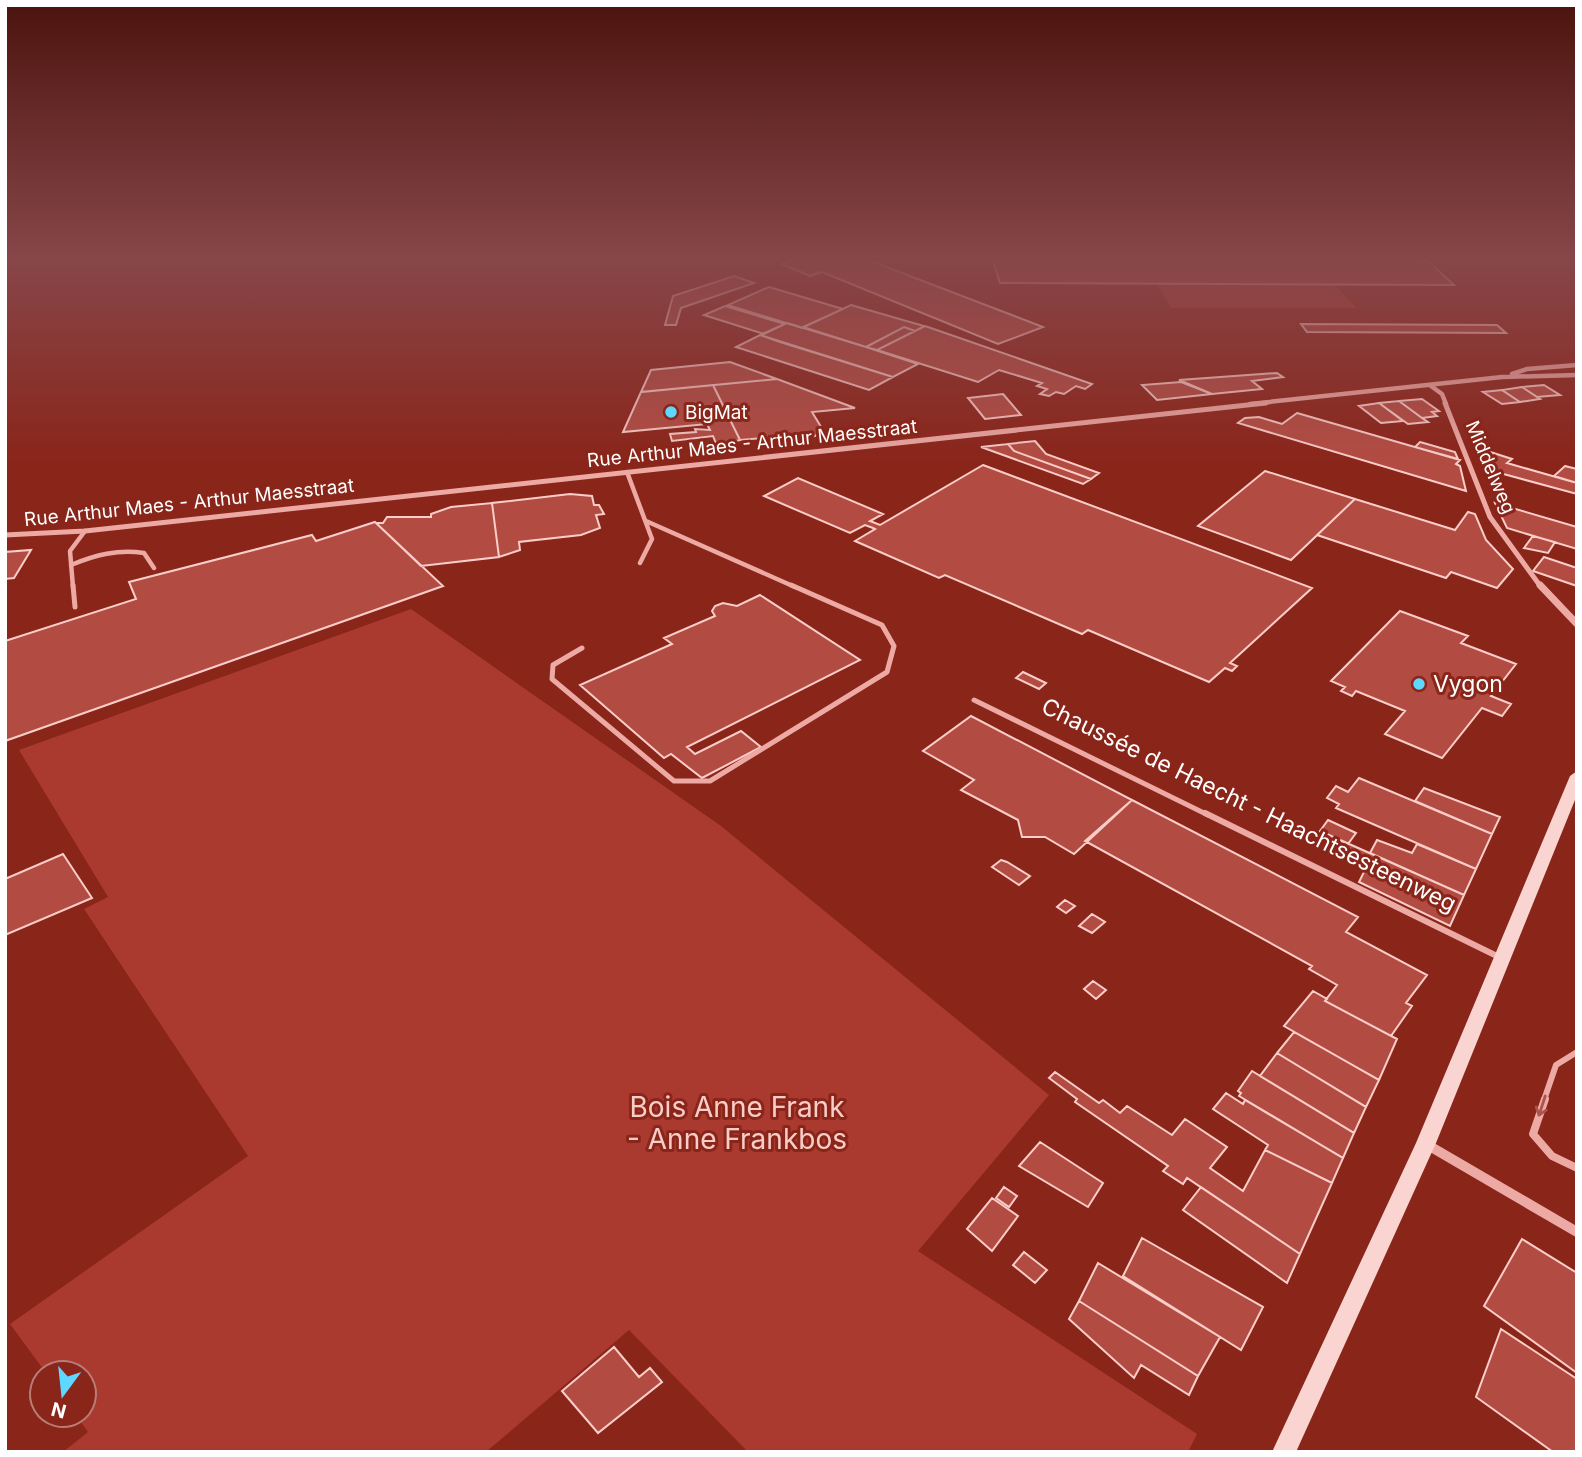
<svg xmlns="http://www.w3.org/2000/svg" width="1582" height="1457" font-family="Inter,sans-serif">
  <rect width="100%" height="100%" fill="#8a251a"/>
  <path fill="#aa3a2f" d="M 1157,284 L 1335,285 L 1357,308 L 1171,308 Z
    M 411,609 L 721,826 L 1049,1095 L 918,1251 L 1197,1434 L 1188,1452 L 748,1452 L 629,1330 L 486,1452 L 63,1452 L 88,1432 L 76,1415 L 84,1415 L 84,1373 L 46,1373 L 10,1324 L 248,1156 L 84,909 L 108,897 L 19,750 Z"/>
  <path fill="#b24c42" stroke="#facdc9" stroke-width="2" d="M 788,258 L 863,258 L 1043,327 L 998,344 L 822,272 L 810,276 L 781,264 L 793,260 Z
    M 992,258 L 1357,258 L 1360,260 L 1428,261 L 1454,285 L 1000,283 Z
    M 734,276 L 754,283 L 681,308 L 676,325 L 665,325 L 673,296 Z
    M 769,287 L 843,309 L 802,328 L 728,305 Z
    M 851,305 L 924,326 L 915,331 L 904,327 L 866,347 L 803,327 Z
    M 725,306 L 785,324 L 764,334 L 704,315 Z
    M 787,323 L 866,347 L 918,364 L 893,377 L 760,335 Z
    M 1301,324 L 1497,325 L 1506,333 L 1307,332 Z
    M 925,326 L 1092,384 L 1085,389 L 1076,386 L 1064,394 L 1056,392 L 1049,396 L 1040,394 L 1047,389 L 1037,386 L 1042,383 L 999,370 L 978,382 L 877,350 Z
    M 904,327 L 915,331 L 877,350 L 866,347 Z
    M 760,335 L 780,342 L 893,377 L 869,390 L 736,347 Z
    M 730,362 L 777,379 L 641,392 L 651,370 Z
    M 1277,373 L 1283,377 L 1252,381 L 1262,389 L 1212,394 L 1179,380 Z
    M 777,379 L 855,408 L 812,412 L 823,430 L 815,436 L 765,441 L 763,438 L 740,440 L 713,385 Z
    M 1181,382 L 1212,394 L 1157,400 L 1142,385 Z
    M 713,385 L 740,440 L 717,446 L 713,436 L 672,441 L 670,434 L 696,432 L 695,429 L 710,430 L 707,424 L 623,432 L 641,392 Z
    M 1544,385 L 1560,395 L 1537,397 L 1522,387 Z
    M 1522,387 L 1540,399 L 1520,402 L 1502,390 Z
    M 1502,390 L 1520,402 L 1502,404 L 1483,392 Z
    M 1003,394 L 1021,415 L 985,419 L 968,398 Z
    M 1422,399 L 1439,411 L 1432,412 L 1437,416 L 1422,418 L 1399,401 Z
    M 1399,401 L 1422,418 L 1428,422 L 1408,424 L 1379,403 Z
    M 1379,403 L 1403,421 L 1381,423 L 1359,406 Z
    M 1297,413 L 1460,460 L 1456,464 L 1460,466 L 1466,491 L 1238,423 L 1245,418 L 1259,417 L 1282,424 Z
    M 1035,441 L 1046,454 L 1099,473 L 1091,479 L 1014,451 L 1008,444 Z
    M 1420,442 L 1455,452 L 1458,459 L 1415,447 Z
    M 1008,444 L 1014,451 L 1091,479 L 1083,484 L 981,447 Z
    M 1481,449 L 1512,459 L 1507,463 L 1577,483 L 1577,494 L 1485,469 Z
    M 983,465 L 1312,588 L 1230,663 L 1237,666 L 1232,671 L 1225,668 L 1209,682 L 1088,630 L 1082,634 L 945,575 L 939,578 L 855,541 L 875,529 L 873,528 L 865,525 L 850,533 L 764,496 L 798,478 L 883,514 L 870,521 L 880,525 Z
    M 1565,466 L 1577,469 L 1577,483 L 1554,476 Z
    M 1265,471 L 1355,499 L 1291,560 L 1198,526 Z
    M 570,494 L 592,496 L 594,505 L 599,505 L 604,514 L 596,515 L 600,528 L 581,535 L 519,542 L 520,550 L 499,557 L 492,503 Z
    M 1355,499 L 1455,530 L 1468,512 L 1475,514 L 1486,540 L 1513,569 L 1497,588 L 1451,572 L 1446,578 L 1317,535 Z
    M 492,503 L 499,557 L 421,566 L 376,523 L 383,523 L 387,517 L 431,517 L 431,514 L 451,507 Z
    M 1495,503 L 1577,527 L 1577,549 L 1507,528 Z
    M 375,522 L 443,586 L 5,741 L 5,641 L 136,599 L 129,582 L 312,535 L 316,541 Z
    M 1533,536 L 1555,542 L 1548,553 L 1524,548 Z
    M 31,550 L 14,578 L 5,579 L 5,552 Z
    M 1544,557 L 1577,568 L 1577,586 L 1533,571 Z
    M 760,595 L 860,660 L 687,747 L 695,754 L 741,731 L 761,747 L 702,778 L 671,754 L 664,758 L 580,685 L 672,644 L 664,638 L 715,616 L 712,611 L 715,606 L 723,603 L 737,606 Z
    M 1400,611 L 1468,636 L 1461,643 L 1516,664 L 1491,696 L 1511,704 L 1502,716 L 1482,708 L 1442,758 L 1385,734 L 1405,711 L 1356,691 L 1352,696 L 1341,691 L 1345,687 L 1331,681 Z
    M 1023,672 L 1046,683 L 1039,689 L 1016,678 Z
    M 971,716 L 1132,800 L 1074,854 L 1045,837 L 1022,837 L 1018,820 L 961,790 L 974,780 L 923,751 Z
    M 1359,778 L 1492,834 L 1476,869 L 1336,808 L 1339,804 L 1327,798 L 1336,786 L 1348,792 Z
    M 1424,788 L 1500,817 L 1492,834 L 1415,801 Z
    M 1132,800 L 1358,917 L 1346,932 L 1427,975 L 1406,1003 L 1412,1006 L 1391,1036 L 1325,1001 L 1337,985 L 1309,969 L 1312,966 L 1085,841 Z
    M 1328,820 L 1356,833 L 1348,844 L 1320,831 Z
    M 1320,831 L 1464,895 L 1450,926 L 1359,882 L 1367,866 L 1314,839 Z
    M 1377,840 L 1412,853 L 1417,844 L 1476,869 L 1464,895 L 1370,853 Z
    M 63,854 L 92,898 L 5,935 L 5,879 Z
    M 1001,860 L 1007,862 L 1030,876 L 1019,885 L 992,867 Z
    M 1065,900 L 1075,906 L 1066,913 L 1057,907 Z
    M 1092,914 L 1105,922 L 1092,933 L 1079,926 Z
    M 1093,981 L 1106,990 L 1096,999 L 1084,989 Z
    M 1313,991 L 1327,999 L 1325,1001 L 1397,1039 L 1379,1080 L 1284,1026 Z
    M 1294,1032 L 1379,1080 L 1366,1107 L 1277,1053 Z
    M 1277,1053 L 1366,1107 L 1354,1133 L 1260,1076 Z
    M 1252,1071 L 1354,1133 L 1343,1158 L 1239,1096 L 1241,1093 L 1238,1091 Z
    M 1055,1072 L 1099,1103 L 1103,1100 L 1120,1113 L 1127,1106 L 1172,1135 L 1185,1119 L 1227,1147 L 1210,1168 L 1243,1191 L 1265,1150 L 1332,1183 L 1300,1254 L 1187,1178 L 1183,1184 L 1163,1171 L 1168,1166 L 1075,1102 L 1077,1099 L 1049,1078 Z
    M 1226,1093 L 1243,1104 L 1245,1100 L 1343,1158 L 1332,1183 L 1265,1150 L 1268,1145 L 1213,1109 Z
    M 1040,1142 L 1103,1183 L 1088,1207 L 1019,1166 Z
    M 1004,1187 L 1017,1196 L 1009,1207 L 996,1198 Z
    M 1201,1187 L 1300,1254 L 1287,1283 L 1183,1210 Z
    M 992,1198 L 1018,1216 L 992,1251 L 967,1229 Z
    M 1142,1238 L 1263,1307 L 1241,1350 L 1123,1276 Z
    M 1522,1239 L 1577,1273 L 1577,1373 L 1484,1306 Z
    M 1024,1252 L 1047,1270 L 1035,1283 L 1013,1265 Z
    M 1098,1263 L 1220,1337 L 1198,1376 L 1079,1301 Z
    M 1079,1301 L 1198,1376 L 1189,1395 L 1141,1365 L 1134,1378 L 1069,1319 Z
    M 1501,1329 L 1577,1379 L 1577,1452 L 1553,1452 L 1476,1397 Z
    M 614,1347 L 639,1377 L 650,1368 L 662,1382 L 598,1433 L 562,1391 Z"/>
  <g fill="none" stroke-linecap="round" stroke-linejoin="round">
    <path stroke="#eda9a3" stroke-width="3.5" d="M 5,259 L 8,258"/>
    <path stroke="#eda9a3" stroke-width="4.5" d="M 627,472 L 652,539 L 640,563
      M 646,521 L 795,587
      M 71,565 C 95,555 118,549 144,553 L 154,568
      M 73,587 L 70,551 L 85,531"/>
    <path stroke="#eda9a3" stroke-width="5" d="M 73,585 L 75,607
      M 582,648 L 553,665 L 552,679 L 674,781 L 710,781 L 887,672 L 894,646 L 882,625 L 791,585
      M 974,700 L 1208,815"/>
    <path stroke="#eda9a3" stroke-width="6" d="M 1205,813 L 1501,958
      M 1544,1100 L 1556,1065 L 1577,1052"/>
    <path stroke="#eda9a3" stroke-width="8" d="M 1545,1099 L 1533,1134 L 1552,1156 L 1577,1168"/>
    <path stroke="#eda9a3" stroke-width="4.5" d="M 1512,374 L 1527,369 L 1577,365
      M 1431,386 L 1442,394 L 1446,404
      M 1250,404 L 1502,377 L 1577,375"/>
    <path stroke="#eda9a3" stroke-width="5" d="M 1445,403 L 1490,517 L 1541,587
      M 5,535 L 85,531 L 1266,403"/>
    <path stroke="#eda9a3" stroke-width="7" d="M 1540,585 L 1577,624"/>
    <path stroke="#eda9a3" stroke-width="10" d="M 1426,1144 L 1577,1232"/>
    <path fill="#f9d4d0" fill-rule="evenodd" d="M 1577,771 L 1577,795 L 1436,1143 L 1296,1452 L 1272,1452 L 1416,1143 L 1570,776 Z"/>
  </g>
  <defs><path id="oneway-shaft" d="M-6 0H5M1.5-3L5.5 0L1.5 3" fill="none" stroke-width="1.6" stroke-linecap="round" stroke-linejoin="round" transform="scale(1.75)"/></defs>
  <use stroke="#ad534a" href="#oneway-shaft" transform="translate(1542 1106) rotate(108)"/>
  <linearGradient id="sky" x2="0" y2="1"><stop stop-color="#4c140e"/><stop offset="0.56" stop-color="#874649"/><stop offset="1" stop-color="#874649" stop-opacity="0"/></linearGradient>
  <rect width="1582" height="462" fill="url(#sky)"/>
  <g fill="#5fd8ff" stroke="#8a251a" stroke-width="2.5">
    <circle cx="671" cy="412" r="7"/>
    <circle cx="1419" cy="684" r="7"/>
  </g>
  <g text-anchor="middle" stroke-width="6" stroke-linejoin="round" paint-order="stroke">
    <g font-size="19" fill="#fff" stroke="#8a251a" text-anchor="start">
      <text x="685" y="419">BigMat</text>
    </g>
    <g font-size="19" fill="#fff" stroke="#8a251a">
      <text transform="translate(752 443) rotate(-6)" y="7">Rue Arthur Maes - Arthur Maesstraat</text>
      <text transform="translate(1491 467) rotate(67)" y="7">Middelweg</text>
      <text transform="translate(189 502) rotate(-6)" y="7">Rue Arthur Maes - Arthur Maesstraat</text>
    </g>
    <g font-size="23" fill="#fff" stroke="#8a251a" text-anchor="start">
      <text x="1433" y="692">Vygon</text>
    </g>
    <g font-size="23" fill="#fff" stroke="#8a251a">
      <text transform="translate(1249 805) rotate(26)" y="8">Chaussée de Haecht - Haachtsesteenweg</text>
    </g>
    <g font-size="28" fill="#facdc9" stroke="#8a251a">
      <text x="737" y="1117">Bois Anne Frank<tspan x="737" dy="32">- Anne Frankbos</tspan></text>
    </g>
  </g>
  <rect width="1582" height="1457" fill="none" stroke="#ffffff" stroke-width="14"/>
  <g transform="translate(63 1394) rotate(195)"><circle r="33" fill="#8a251a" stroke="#b97c76" stroke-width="2"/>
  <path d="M0-5L12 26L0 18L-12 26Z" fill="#5fd8ff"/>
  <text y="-10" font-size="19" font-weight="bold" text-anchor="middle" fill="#ffffff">N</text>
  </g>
</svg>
